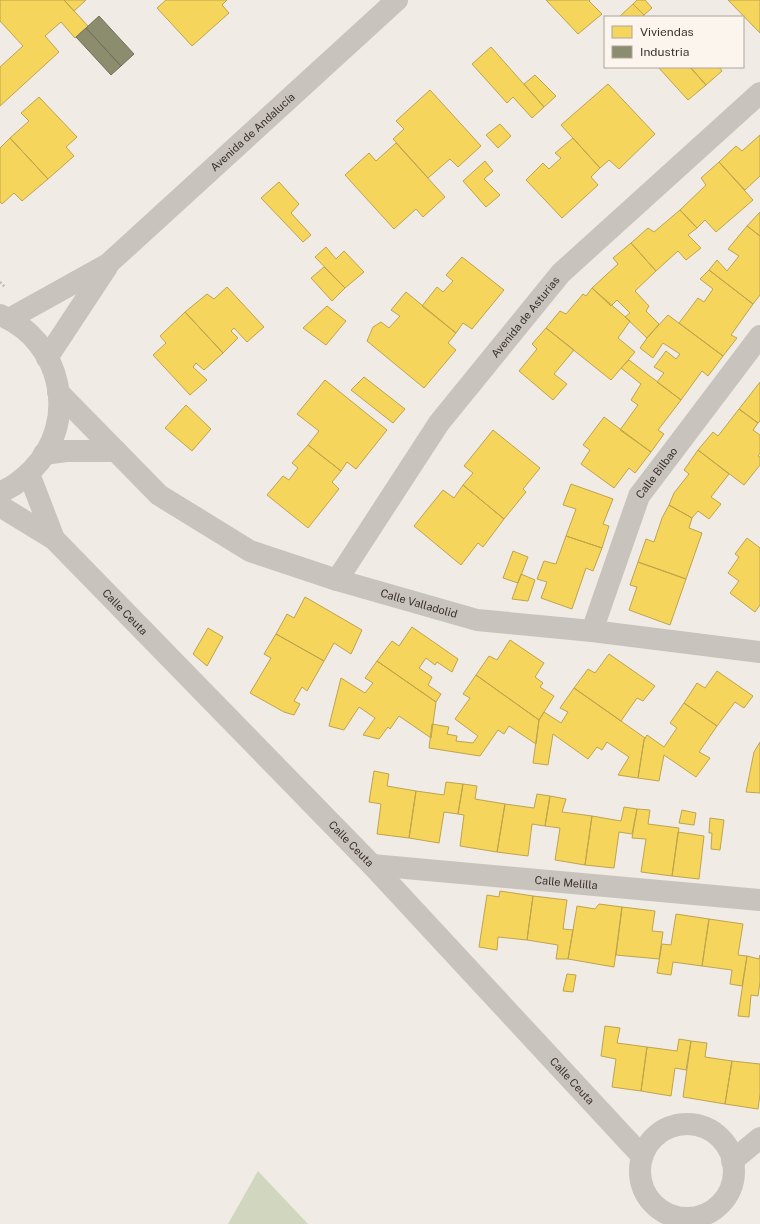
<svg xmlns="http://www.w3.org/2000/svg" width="760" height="1224" font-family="'Public Sans',sans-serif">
  <rect width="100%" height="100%" fill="#f0ebe5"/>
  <path fill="#d1d6bf" d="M 258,1171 L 308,1224 L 228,1224 Z"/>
  <path fill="#f6d55c" stroke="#bea44d" d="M 0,0 L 64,0 L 88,26 L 75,38 L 61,22 L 45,36 L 59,52 L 0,106 L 0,67 L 23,46 L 0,21 Z
    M 64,0 L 86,0 L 74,11 Z
    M 166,0 L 227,0 L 222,5 L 229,13 L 192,46 L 157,8 Z
    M 546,0 L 590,0 L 589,1 L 602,14 L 578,34 Z
    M 637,0 L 645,0 L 652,8 L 644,15 L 633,4 Z
    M 728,0 L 760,0 L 760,33 Z
    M 633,4 L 644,15 L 642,17 L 619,17 Z
    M 491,47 L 544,107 L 532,118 L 513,97 L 507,103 L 472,64 Z
    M 658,67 L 690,67 L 706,85 L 688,100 Z
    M 690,67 L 719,67 L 722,71 L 706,85 Z
    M 535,75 L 556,96 L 544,107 L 524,84 Z
    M 608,84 L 655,134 L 619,169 L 609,160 L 600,168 L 561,125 Z
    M 430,90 L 481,146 L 458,167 L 450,159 L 428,178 L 393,139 L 404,129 L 396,121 Z
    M 39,97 L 77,137 L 66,147 L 74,156 L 48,179 L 10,138 L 29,121 L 21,113 Z
    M 500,124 L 511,136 L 498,148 L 486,135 Z
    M 760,135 L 760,176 L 745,190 L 719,162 L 736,146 L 742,151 Z
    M 10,138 L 48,179 L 22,201 L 14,193 L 2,204 L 0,202 L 0,148 Z
    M 573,138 L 600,168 L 591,177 L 598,185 L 562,218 L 526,180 L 543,163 L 549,169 L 561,158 L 555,153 Z
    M 396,143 L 445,197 L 423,217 L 416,209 L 394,229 L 345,175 L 369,153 L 376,161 Z
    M 485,161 L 493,171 L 484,179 L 500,195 L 486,207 L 463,181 Z
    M 719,162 L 753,200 L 716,232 L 705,220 L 697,228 L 680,210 L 706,185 L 701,178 Z
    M 279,182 L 299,204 L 291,213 L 311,235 L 303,242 L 261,198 Z
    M 680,210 L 697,228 L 688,235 L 701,248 L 686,260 L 678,251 L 656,271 L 631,243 L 648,228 L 654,232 Z
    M 760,212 L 760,236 L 747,226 Z
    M 747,226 L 760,236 L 760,295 L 753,304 L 709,270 L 717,260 L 727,271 L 739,256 L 728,249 Z
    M 631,243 L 656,271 L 635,291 L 649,306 L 646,311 L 659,324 L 647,338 L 625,317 L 630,313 L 617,300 L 611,306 L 592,288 L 618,264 L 613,258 Z
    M 326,247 L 336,259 L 344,251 L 364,272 L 345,288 L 315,257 Z
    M 462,257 L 504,290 L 472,329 L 463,323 L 456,333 L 422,306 L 437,287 L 443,292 L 453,281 L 446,275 Z
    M 324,267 L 345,288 L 332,301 L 311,278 Z
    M 709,270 L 753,304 L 731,335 L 737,338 L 723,356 L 679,323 L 698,298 L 704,302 L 713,289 L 700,279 Z
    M 227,287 L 264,327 L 247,342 L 234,328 L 231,331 L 238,338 L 223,353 L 185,312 L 207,294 L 214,299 Z
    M 592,288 L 630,321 L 618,338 L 635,352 L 611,380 L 546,328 L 560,311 L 566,314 L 583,294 L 586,296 Z
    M 406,292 L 456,333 L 448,343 L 456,350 L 424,388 L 367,341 L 373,327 L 381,322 L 389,328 L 400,316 L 391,310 Z
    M 327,306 L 346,321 L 326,345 L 303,328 Z
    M 185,312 L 223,353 L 204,370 L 196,363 L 193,367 L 207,380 L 190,395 L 153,355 L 166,343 L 160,336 Z
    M 668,315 L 723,356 L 708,376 L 702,371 L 681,400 L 657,382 L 664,373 L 654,367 L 666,351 L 676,359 L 680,354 L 663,343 L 653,358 L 640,348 L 647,338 Z
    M 546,328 L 574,350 L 554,374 L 567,384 L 553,400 L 519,371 L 537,349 L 532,344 Z
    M 629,360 L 681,400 L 658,430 L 664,434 L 651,452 L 620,430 L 638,405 L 631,400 L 641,384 L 621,368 Z
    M 364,377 L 405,409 L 393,423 L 351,390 Z
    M 325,380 L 387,430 L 356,469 L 347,462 L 341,471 L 308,445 L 319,431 L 297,414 Z
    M 760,382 L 760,421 L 758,423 L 739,409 Z
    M 186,405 L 211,429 L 192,451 L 165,428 Z
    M 739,409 L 758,423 L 753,430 L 760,435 L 760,453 L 758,456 L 760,457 L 760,465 L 744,485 L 698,450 L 713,432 L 718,436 Z
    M 604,417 L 651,452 L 635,473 L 629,468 L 614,488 L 581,464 L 590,450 L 583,445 Z
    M 493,430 L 540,468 L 523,489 L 526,492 L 504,519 L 463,485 L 473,473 L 464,466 Z
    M 308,445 L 341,471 L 332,482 L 339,489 L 308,528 L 267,495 L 283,476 L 289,480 L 298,468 L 292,463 Z
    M 698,450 L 729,474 L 711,497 L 721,504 L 709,519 L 698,511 L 692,518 L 669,505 L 674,493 L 689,474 L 684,470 Z
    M 571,484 L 613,499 L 603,524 L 609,526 L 602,548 L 566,536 L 576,509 L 563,505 Z
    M 463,485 L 504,519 L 483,547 L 478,543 L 461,565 L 414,526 L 443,490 L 454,498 Z
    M 669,505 L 692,518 L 689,528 L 702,533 L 686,579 L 638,562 L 646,539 L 654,542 L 662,518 Z
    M 566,536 L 602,548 L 593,571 L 586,568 L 572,609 L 541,598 L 547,582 L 537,579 L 544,561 L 556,564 Z
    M 747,538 L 760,548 L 760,605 L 755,612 L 730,593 L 739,581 L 728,573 L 739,557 L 735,554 Z
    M 513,551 L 528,557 L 518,583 L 503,578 Z
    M 638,562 L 686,579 L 670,625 L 629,610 L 637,587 L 630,585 Z
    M 521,574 L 535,580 L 528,601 L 512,599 Z
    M 305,597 L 362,630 L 351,654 L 334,643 L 324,661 L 276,634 L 287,614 L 294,618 Z
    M 412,627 L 458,659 L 452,672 L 437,662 L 435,665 L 426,658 L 419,668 L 432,677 L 428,685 L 441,694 L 436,702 L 377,661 L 392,641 L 399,646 Z
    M 208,628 L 223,637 L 207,666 L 193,654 Z
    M 276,634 L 324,661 L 307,691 L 302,687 L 294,701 L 300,704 L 294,715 L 284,712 L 250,693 L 271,658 L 264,654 Z
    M 510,640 L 544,663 L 535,677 L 543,683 L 540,687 L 554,696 L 539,720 L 476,675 L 489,656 L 497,660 Z
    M 609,654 L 655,686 L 643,701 L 637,698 L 621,721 L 574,688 L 588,669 L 595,673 Z
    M 377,661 L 436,702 L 431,738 L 399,716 L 390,729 L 388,727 L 379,739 L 363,735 L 375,718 L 359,707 L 344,730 L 329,726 L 341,678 L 365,693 L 373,683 L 365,678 Z
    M 717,671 L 753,696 L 744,708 L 735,702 L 717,726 L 684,703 L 697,683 L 705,688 Z
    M 476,675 L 539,720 L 536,744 L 509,726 L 504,734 L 498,730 L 480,756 L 429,748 L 432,724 L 449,727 L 447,734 L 457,736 L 456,741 L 473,743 L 478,736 L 455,719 L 470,698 L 463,694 Z
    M 574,688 L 645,738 L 644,740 L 638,778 L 618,775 L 629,757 L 607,742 L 602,750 L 597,747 L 588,759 L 553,734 L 548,765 L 533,763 L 539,720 L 544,712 L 561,723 L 568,712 L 560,708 Z
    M 684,703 L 717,726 L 699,752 L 710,758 L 696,777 L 664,755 L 659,781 L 638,778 L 644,740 L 647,735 L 664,747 L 677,728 L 670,723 Z
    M 760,742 L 760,793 L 746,792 L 754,752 Z
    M 374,771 L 389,774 L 387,786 L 416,791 L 409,838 L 377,834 L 381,804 L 369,802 Z
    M 446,782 L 463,784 L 458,814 L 444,812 L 439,843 L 409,838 L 416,791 L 444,795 Z
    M 463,784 L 477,786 L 475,799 L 505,804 L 497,852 L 460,846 L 464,815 L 458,814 Z
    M 537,794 L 550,796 L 545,826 L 532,824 L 528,856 L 497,852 L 505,804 L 534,808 Z
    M 550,796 L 566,799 L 562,812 L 592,816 L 585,865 L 555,860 L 560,828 L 545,826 Z
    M 624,807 L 637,809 L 632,834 L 619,832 L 614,868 L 585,865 L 592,816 L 621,821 Z
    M 637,809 L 650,810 L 648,824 L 679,828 L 672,876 L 641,872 L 646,839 L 632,838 Z
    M 682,810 L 696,813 L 694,825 L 679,823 Z
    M 710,818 L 724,820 L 720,850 L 711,849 L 712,833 L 709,833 Z
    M 678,832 L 704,836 L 699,879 L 672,876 Z
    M 500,891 L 533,896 L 527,940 L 498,937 L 497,950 L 479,947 L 487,895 L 499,897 Z
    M 533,896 L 567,900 L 563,929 L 573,930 L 568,959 L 556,959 L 558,945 L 527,940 Z
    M 599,904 L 622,907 L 614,967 L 568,959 L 577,906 L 595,909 Z
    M 622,907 L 655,911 L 652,931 L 663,932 L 659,959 L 616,955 Z
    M 676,914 L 709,919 L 702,966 L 673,962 L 671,975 L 657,973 L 662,944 L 671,945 Z
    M 709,919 L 743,924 L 738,955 L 747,956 L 742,986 L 730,984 L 732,970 L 702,966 Z
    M 760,955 L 760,982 L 758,996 L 751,995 L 749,1017 L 738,1016 L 747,956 L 759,959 Z
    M 567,974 L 576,975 L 573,992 L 563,991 Z
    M 605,1026 L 620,1028 L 617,1043 L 647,1047 L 641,1091 L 612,1087 L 616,1059 L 601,1056 Z
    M 679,1039 L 691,1041 L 686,1070 L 675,1068 L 671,1096 L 641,1091 L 647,1047 L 677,1051 Z
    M 691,1041 L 707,1043 L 705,1057 L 732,1061 L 725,1104 L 683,1097 Z
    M 732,1061 L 760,1064 L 760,1094 L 758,1109 L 725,1104 Z"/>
  <path fill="#8c8c6e" stroke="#74705a" d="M 99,16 L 134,54 L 121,66 L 86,28 Z
    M 86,28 L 121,66 L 111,75 L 76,37 Z"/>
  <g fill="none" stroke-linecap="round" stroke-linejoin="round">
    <path stroke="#c2bbb6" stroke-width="2.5" stroke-dasharray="2 2" stroke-linecap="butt" d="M 0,282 L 5,287
      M 702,1217 L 711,1224"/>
    <g stroke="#c9c3be" stroke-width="22">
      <path d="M 0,315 C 62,340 80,422 32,470 C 23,479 13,488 0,492"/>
      <path id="s1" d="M 9,319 L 108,264 L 397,0"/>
      <path d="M 47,358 L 107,267"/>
      <path id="s2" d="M 58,392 L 159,495 L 250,551 L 337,580 L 477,620 L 592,631 L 760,652"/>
      <path d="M 44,454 L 66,451 L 116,451"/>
      <path d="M 29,474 L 54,539"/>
      <path id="s3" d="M 0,506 L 54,539 L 372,865 L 642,1156"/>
      <path id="s4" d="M 337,580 L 439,423 L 561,273 L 760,93"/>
      <path id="s5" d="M 592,631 L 639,496 L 760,336"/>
      <path id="s6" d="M 372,865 L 760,900"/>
      <circle cx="687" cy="1171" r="47"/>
      <path d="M 732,1161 L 760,1138"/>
    </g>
  </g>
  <g text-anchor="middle" stroke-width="4" stroke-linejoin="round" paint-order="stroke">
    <g font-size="11" fill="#3b302b" stroke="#fbf5ee">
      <text dy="4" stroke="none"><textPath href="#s1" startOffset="309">Avenida de Andalucía</textPath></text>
      <text dy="4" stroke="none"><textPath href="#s4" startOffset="324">Avenida de Asturias</textPath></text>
      <text dy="4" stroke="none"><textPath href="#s5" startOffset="172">Calle Bilbao</textPath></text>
      <text dy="4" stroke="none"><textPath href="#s2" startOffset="428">Calle Valladolid</textPath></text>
      <text dy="4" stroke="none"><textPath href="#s3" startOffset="165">Calle Ceuta</textPath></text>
      <text dy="4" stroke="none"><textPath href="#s3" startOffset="489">Calle Ceuta</textPath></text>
      <text dy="4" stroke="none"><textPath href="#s6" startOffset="195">Calle Melilla</textPath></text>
      <text dy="4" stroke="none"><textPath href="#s3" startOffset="813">Calle Ceuta</textPath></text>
    </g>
  </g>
  <rect x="604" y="16" width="140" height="52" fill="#fbf5ee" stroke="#aea6a0"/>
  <rect x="612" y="26" width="20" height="12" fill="#f6d55c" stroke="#aea6a0"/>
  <text x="640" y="36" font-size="12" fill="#3b302b">Viviendas</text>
  <rect x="612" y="46" width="20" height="12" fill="#8c8c6e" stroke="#aea6a0"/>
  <text x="640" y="56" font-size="12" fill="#3b302b">Industria</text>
</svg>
